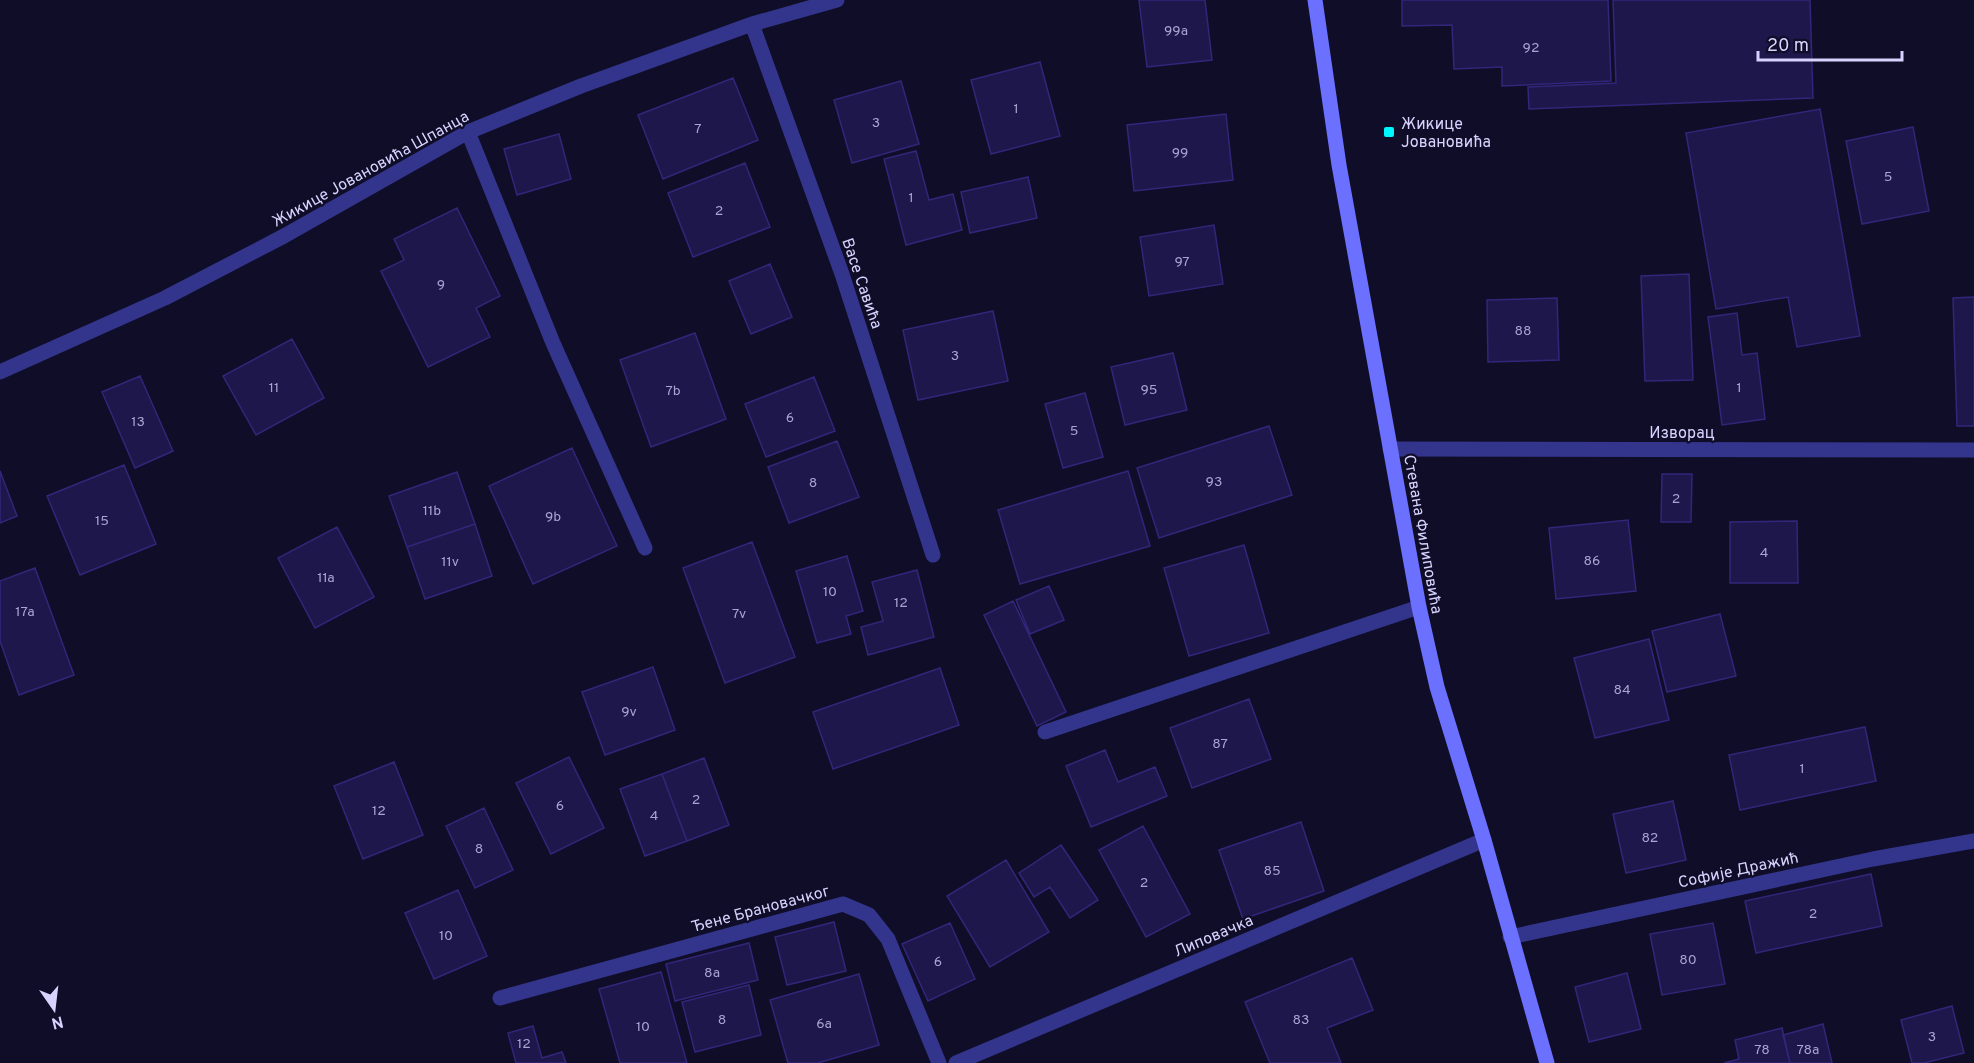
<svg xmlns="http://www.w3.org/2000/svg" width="1974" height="1063" font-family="Overpass,sans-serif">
  <rect width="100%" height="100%" fill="#100d28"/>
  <path fill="#1e174b" stroke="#32267a" stroke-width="1.5" d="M 1139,0 L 1205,0 L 1212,60 L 1147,67 Z
    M 1402,0 L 1608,0 L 1611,81 L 1502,86 L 1502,67 L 1454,69 L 1452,25 L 1402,26 Z
    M 1613,0 L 1810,0 L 1813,98 L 1529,109 L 1528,87 L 1616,83 Z
    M 1040,62 L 1060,136 L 991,154 L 971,80 Z
    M 733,78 L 758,140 L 663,179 L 638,115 Z
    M 901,81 L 919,144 L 852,163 L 834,100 Z
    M 1820,109 L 1860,336 L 1797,347 L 1788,297 L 1716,309 L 1686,133 Z
    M 1226,114 L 1233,180 L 1134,191 L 1127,125 Z
    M 1913,127 L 1929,211 L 1862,224 L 1846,141 Z
    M 559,134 L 571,179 L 517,195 L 504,149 Z
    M 916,151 L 929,200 L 953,194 L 962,230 L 906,245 L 884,159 Z
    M 745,163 L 770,227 L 693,257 L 668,193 Z
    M 1028,177 L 1037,218 L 970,233 L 961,192 Z
    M 457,208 L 500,296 L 476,308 L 490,337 L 428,367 L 381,271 L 404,260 L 394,239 Z
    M 1214,225 L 1223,284 L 1149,296 L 1140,237 Z
    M 770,264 L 792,317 L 751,334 L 729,281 Z
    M 1689,274 L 1693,380 L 1645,381 L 1641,276 Z
    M 1974,297 L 1974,426 L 1957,426 L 1953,298 Z
    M 1557,298 L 1559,360 L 1488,362 L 1487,300 Z
    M 993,311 L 1008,381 L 918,400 L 903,330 Z
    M 1737,313 L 1742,355 L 1757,353 L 1765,419 L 1722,425 L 1708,317 Z
    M 695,333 L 726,419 L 651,447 L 620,360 Z
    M 292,339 L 324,398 L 256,435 L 223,376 Z
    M 1173,353 L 1187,410 L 1125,425 L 1111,367 Z
    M 140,376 L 173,451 L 135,468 L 102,392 Z
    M 814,377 L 835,431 L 766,457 L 745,404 Z
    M 1085,393 L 1103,457 L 1063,468 L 1045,404 Z
    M 1269,426 L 1292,495 L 1159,538 L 1137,468 Z
    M 837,441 L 859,497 L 789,523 L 768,467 Z
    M 572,448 L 617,546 L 533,584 L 489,486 Z
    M 124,465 L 156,544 L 80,575 L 47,496 Z
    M 0,471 L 17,516 L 0,523 Z
    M 1128,471 L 1150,546 L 1020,584 L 998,510 Z
    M 457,472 L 475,524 L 407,547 L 389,496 Z
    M 1662,474 L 1692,474 L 1691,522 L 1661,522 Z
    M 1628,520 L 1636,591 L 1556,599 L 1549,528 Z
    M 1797,521 L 1798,583 L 1730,583 L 1730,522 Z
    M 475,524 L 492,576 L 425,599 L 407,547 Z
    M 337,527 L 374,597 L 315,628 L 278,558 Z
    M 752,542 L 795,657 L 725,683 L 683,568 Z
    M 1244,545 L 1269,633 L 1189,656 L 1164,568 Z
    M 847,556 L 863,611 L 846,616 L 851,634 L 817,643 L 796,571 Z
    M 35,568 L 74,675 L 19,695 L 0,641 L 0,581 Z
    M 917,570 L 934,637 L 868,655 L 861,627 L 883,621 L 872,582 Z
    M 1049,586 L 1064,620 L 1030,634 L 1016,600 Z
    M 1013,601 L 1066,712 L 1037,726 L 984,615 Z
    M 1720,614 L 1736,676 L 1667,692 L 1652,631 Z
    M 1649,639 L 1669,720 L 1595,738 L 1574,658 Z
    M 653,667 L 675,730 L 605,755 L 582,692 Z
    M 940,668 L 959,725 L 833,769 L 813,712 Z
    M 1249,699 L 1271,759 L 1192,788 L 1170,728 Z
    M 1865,727 L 1876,781 L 1740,810 L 1729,755 Z
    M 1105,750 L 1118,782 L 1155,767 L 1167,796 L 1091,827 L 1066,766 Z
    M 569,757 L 604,828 L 551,854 L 516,783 Z
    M 704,758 L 729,825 L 687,841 L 662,774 Z
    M 394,762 L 423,835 L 363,859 L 334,786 Z
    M 662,774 L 687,841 L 645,856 L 620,789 Z
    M 1673,801 L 1686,860 L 1626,873 L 1613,814 Z
    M 484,808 L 513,870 L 475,888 L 446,826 Z
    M 1301,822 L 1324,891 L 1243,919 L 1219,850 Z
    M 1143,826 L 1190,914 L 1146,937 L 1099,850 Z
    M 1061,845 L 1098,900 L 1070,918 L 1050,887 L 1034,897 L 1019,873 Z
    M 1006,860 L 1049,932 L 990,967 L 947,896 Z
    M 1871,874 L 1882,926 L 1756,953 L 1745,901 Z
    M 458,890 L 487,956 L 434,979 L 405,913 Z
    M 834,922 L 846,971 L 787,985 L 775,937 Z
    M 950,923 L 975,979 L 928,1001 L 902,944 Z
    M 1713,923 L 1725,984 L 1662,995 L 1650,934 Z
    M 749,943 L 758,980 L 675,1001 L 666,964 Z
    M 1352,958 L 1373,1010 L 1327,1028 L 1341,1063 L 1270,1063 L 1245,1002 Z
    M 661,972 L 687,1063 L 620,1063 L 599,989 Z
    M 1627,973 L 1641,1029 L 1589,1042 L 1575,987 Z
    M 859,974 L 879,1045 L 818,1063 L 788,1063 L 770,1000 Z
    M 749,985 L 761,1035 L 695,1052 L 682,1002 Z
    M 1952,1006 L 1964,1053 L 1924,1063 L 1912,1063 L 1901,1020 Z
    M 1823,1024 L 1832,1063 L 1790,1063 L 1783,1035 Z
    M 533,1026 L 542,1058 L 562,1052 L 566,1063 L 516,1063 L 508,1033 Z
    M 1782,1028 L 1790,1063 L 1724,1063 L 1739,1059 L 1735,1040 Z"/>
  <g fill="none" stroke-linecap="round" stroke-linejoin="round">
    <path stroke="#33358c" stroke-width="15" d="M 1045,732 L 1419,607
      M 500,998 L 843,904 L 869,915 L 888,939 L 939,1063"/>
    <path stroke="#33358c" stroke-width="15" d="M 752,24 L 842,274 L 933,555
      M 468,132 L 553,343 L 645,548
      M 0,372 L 165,298 L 284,236 L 468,132 L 581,86 L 752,24 L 837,0
      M 1390,449 L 1974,450
      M 1510,937 L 1873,859 L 1974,841
      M 956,1063 L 1484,840"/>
    <path stroke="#6b70ff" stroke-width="15" d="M 1315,0 L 1339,165 L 1419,607 L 1437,687 L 1484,840 L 1547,1063"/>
  </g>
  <rect fill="#00f5ff" stroke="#100d28" stroke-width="2" x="1383" y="126" width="12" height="12" rx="3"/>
  <g text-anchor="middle" stroke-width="4.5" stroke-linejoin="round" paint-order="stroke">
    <g font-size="14" fill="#a8a5d2">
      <text x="1176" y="35">99a</text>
      <text x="1531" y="52">92</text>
      <text x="1016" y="113">1</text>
      <text x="876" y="127">3</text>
      <text x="698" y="133">7</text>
      <text x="1180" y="157">99</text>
      <text x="1888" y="181">5</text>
      <text x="911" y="202">1</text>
      <text x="719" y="215">2</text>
      <text x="1182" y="266">97</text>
      <text x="441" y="289">9</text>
      <text x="1523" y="335">88</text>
      <text x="955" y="360">3</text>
      <text x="274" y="392">11</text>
      <text x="1739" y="392">1</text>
      <text x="1149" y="394">95</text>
      <text x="673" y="395">7b</text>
      <text x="790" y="422">6</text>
      <text x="138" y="426">13</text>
      <text x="1074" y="435">5</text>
      <text x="1214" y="486">93</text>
      <text x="813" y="487">8</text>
      <text x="1676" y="503">2</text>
      <text x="432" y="515">11b</text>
      <text x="553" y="521">9b</text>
      <text x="102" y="525">15</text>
      <text x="1764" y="557">4</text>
      <text x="1592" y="565">86</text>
      <text x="450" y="566">11v</text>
      <text x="326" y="582">11a</text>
      <text x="830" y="596">10</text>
      <text x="901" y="607">12</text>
      <text x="25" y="616">17a</text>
      <text x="739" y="618">7v</text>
      <text x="1622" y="694">84</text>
      <text x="629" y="716">9v</text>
      <text x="1220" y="748">87</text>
      <text x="1802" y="773">1</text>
      <text x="696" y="804">2</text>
      <text x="560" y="810">6</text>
      <text x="379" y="815">12</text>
      <text x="654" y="820">4</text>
      <text x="1650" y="842">82</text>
      <text x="479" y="853">8</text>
      <text x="1272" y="875">85</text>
      <text x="1144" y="887">2</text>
      <text x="1813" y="918">2</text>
      <text x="446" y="940">10</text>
      <text x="1688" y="964">80</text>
      <text x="938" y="966">6</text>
      <text x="712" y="977">8a</text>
      <text x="722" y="1024">8</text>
      <text x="1301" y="1024">83</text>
      <text x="824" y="1028">6a</text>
      <text x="643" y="1031">10</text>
      <text x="1932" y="1041">3</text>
      <text x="524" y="1048">12</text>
      <text x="1762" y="1054">78</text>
      <text x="1808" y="1054">78a</text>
    </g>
    <g font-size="16" fill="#d6d4ff" stroke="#100d28" text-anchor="start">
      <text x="1401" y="129">Жикице<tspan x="1401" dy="18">Јовановића</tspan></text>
    </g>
    <g font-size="16" fill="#d6d4ff" stroke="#100d28">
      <text transform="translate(370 168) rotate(-29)" y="6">Жикице Јовановића Шпанца</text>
      <text transform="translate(863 283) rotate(71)" y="6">Васе Савића</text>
      <text x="1682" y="438">Изворац</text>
      <text transform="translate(1424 534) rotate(80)" y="6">Стевана Филиповића</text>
      <text transform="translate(1738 869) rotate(-12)" y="6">Софије Дражић</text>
      <text transform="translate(760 908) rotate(-15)" y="6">Ђене Брановачког</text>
      <text transform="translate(1213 935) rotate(-23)" y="6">Липовачка</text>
    </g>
  </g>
  <g transform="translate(54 1009) rotate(166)" stroke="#100d28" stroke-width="4.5" paint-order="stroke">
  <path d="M0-4.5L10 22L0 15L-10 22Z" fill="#d6d4ff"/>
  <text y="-9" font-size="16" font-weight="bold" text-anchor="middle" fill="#d6d4ff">N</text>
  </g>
  <path d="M1758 51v9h144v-9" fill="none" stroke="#d6d4ff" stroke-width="3"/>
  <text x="1767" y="51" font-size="18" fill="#d6d4ff" stroke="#100d28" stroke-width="4.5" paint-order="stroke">20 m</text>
</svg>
